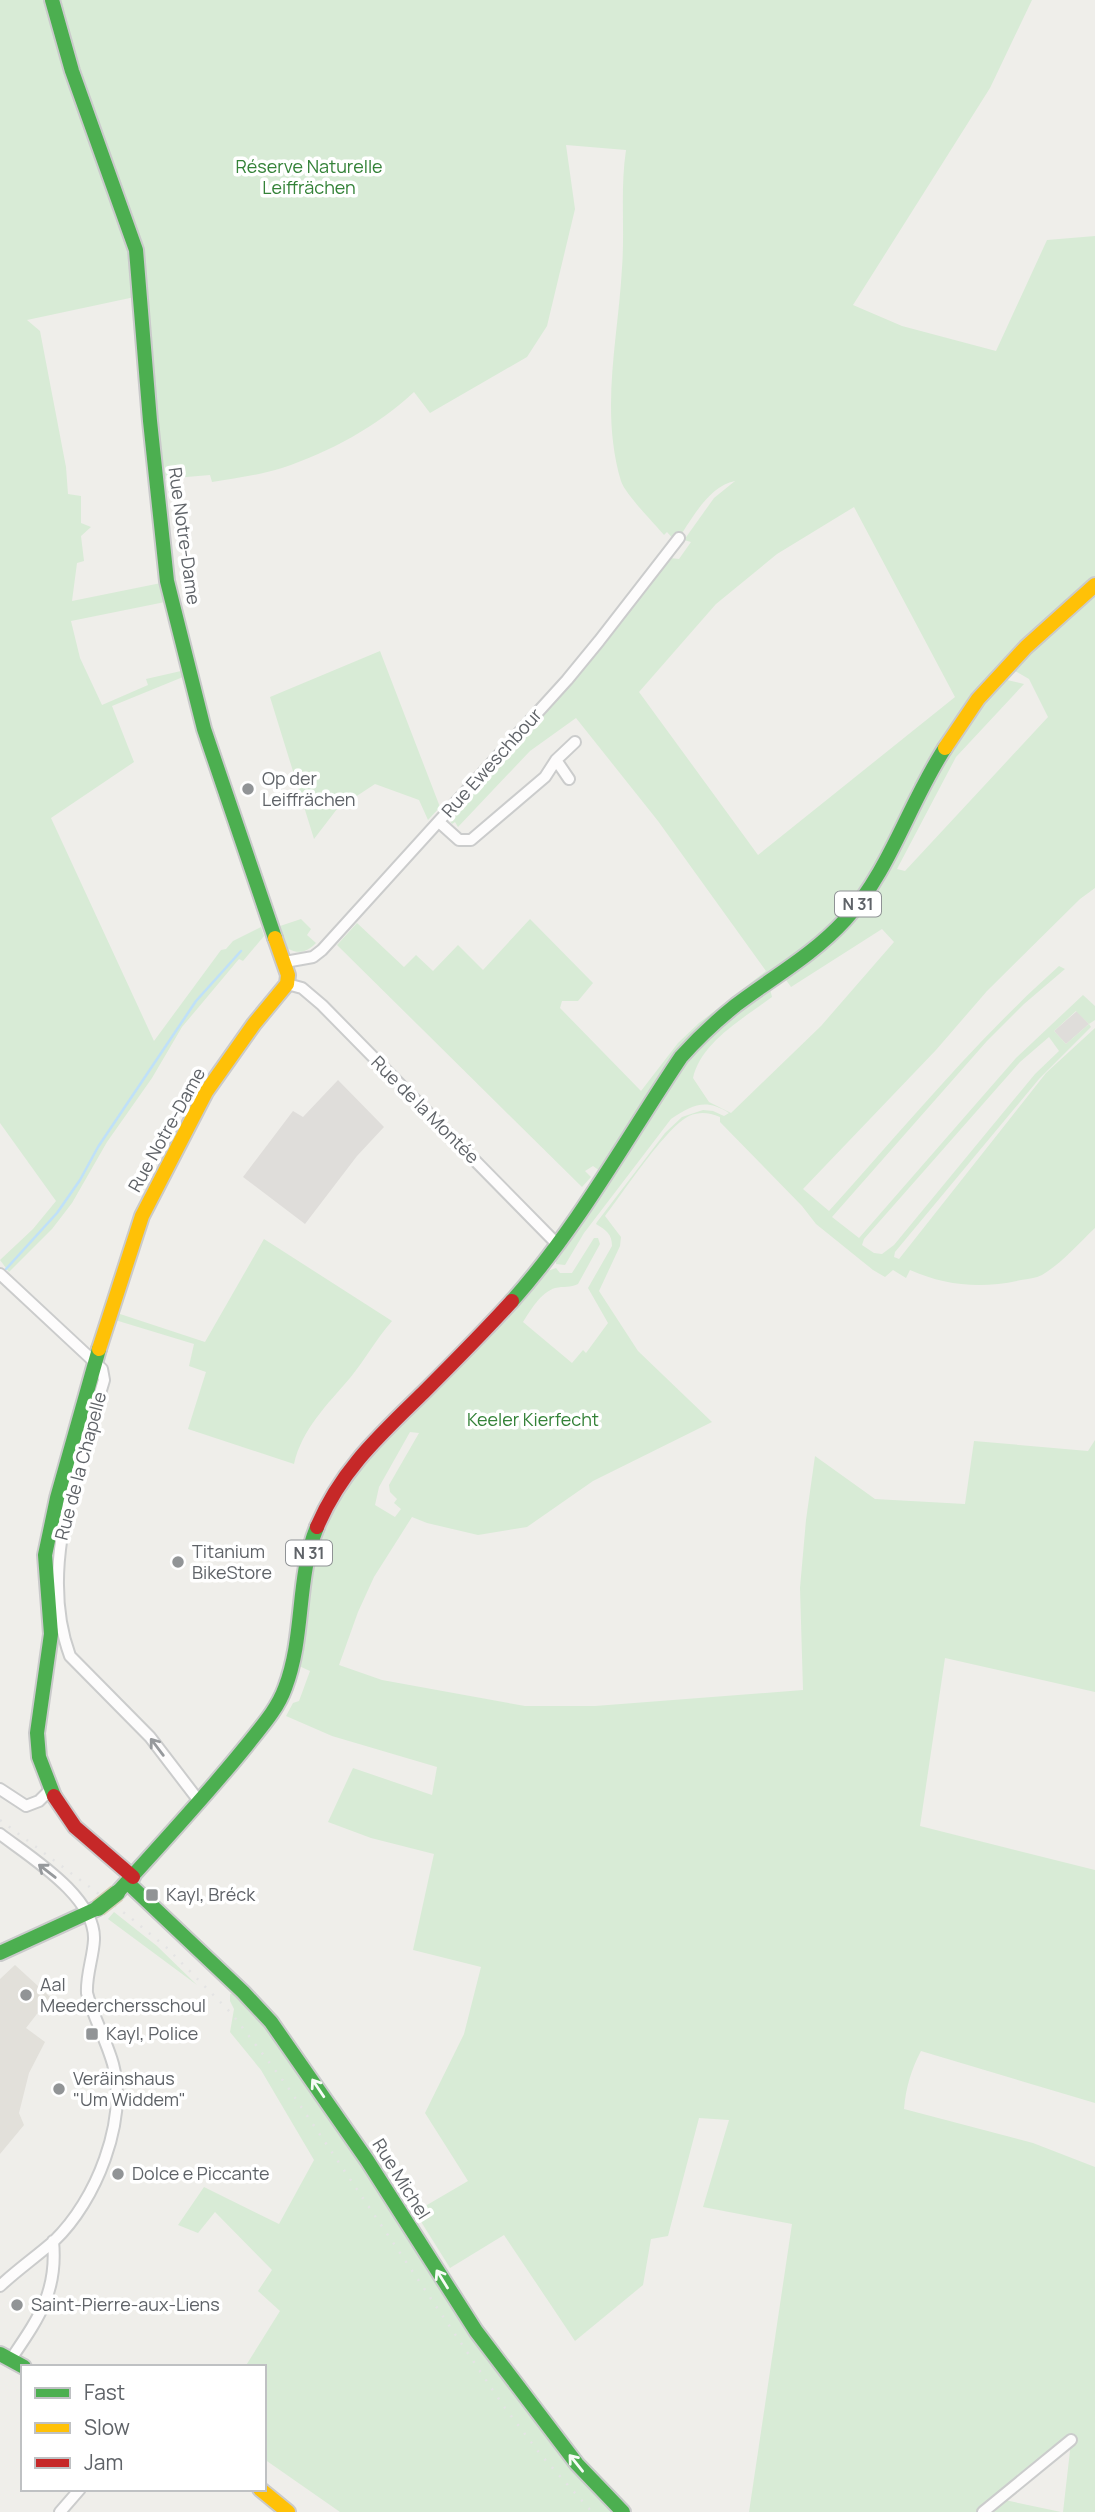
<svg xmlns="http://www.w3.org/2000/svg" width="1095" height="2512" font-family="Manrope,sans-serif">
  <rect width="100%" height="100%" fill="#efeeea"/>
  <path fill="#dfddda" d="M 1077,1011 L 1089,1024 L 1066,1044 L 1054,1031 Z
    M 338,1080 L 384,1127 L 357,1156 L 305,1224 L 243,1177 L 293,1111 L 303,1117 Z"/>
  <path fill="#e2e0da" d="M 15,1965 L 50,1997 L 26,2028 L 45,2042 L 29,2073 L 19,2113 L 24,2125 L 0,2154 L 0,1979 Z"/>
  <path fill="#d8ebd6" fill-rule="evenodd" d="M 0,0 L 1032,0 L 990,88 L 853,305 L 902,326 L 996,351 L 1047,240 L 1095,236 L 1095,577 L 1029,636 L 918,785 L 914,784 L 910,792 L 913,794 L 854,901 L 798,956 L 714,1015 L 600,1171 L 593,1166 L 585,1171 L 591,1177 L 582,1187 L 337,945 L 357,923 L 404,967 L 416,955 L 433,971 L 458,945 L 483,970 L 530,919 L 593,983 L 578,1001 L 562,1001 L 560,1008 L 641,1091 L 678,1043 L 699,1023 L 766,971 L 658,821 L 576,718 L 530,751 L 458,827 L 455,822 L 452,824 L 450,821 L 449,816 L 600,649 L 670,558 L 679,559 L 691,542 L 684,540 L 714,498 L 735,481 C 708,486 691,521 676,542 L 667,532 L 664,535 C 654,523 625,494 621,481 C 600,410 618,340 622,268 C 625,228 620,190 626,150 L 566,145 L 575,209 L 547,326 L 527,357 L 430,413 L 414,392 C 376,427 330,452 282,468 C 260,475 235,478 212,482 L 210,475 L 163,479 L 144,295 L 27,320 L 40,331 L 66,467 L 68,494 L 81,496 L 81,523 L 91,527 L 81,536 L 84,561 L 77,563 L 72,601 L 161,583 L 165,602 L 71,621 L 80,658 L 102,705 L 148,685 L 146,679 L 181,671 L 183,677 L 112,706 L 134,762 L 51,818 L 154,1041 L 221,950 L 226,949 L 233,941 L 261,927 L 264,936 L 243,961 L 239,959 L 182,1027 L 152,1078 L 107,1142 L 72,1203 L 52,1229 L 9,1272 L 0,1260 L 33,1229 L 56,1201 L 0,1123 ZM 854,507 L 955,697 L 758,855 L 639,692 L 716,604 L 777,554 Z
    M 1095,595 L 1095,888 L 1080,899 L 987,991 L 936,1050 L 803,1189 L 829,1211 C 904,1128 975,1041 1059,966 L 1065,969 L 1024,1004 L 987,1041 L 832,1217 L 859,1238 L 1016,1058 L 1083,995 L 1095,1006 L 1095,1020 L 1089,1024 L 1091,1027 L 1039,1079 L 895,1252 L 894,1257 L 899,1259 L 1046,1073 L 1095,1028 L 1095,1228 C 1078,1244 1062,1263 1042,1275 C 1036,1278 1028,1279 1021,1280 C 982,1289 946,1286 910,1270 L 906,1278 L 893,1270 L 885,1277 L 873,1270 L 816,1224 L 802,1206 L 720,1122 L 720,1117 C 709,1113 701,1111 689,1116 C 666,1127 623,1193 605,1216 L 621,1237 L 620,1246 L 599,1291 L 638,1351 L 712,1422 L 593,1481 L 527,1527 L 478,1535 L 427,1523 L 412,1517 L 374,1577 L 358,1612 L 339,1665 L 382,1680 L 525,1706 L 595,1706 L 803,1690 L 800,1588 L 806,1520 L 815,1456 L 875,1499 L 965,1504 L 974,1441 L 1088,1451 L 1095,1440 L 1095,1692 L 945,1658 L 920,1826 L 1095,1870 L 1095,2103 L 921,2051 C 911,2070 906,2087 904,2109 L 1033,2143 L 1095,2167 L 1095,2512 L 1063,2512 L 1071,2442 L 1000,2499 L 1061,2512 L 749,2512 L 792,2224 L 703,2207 L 729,2120 L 699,2118 L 668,2236 L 651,2239 L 643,2285 L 575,2341 L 504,2235 L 450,2268 L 415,2212 L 468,2181 L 425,2113 L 464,2034 L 481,1967 L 413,1950 L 434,1854 L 371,1838 L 328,1822 L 353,1768 L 432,1795 L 437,1767 L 332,1736 L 286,1716 L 293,1703 L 299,1701 L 310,1671 L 299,1666 L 312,1569 L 319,1542 L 333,1509 L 366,1460 L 391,1433 L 545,1272 L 556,1268 L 560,1273 L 572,1273 L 594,1238 L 598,1238 L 600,1244 L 578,1284 C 570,1288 564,1286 555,1288 C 540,1293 531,1310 523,1322 L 572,1363 L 583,1350 L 586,1353 L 608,1323 L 588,1288 L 612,1246 C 612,1234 606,1230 596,1224 L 597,1222 L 665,1133 L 682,1117 L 703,1110 L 713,1111 L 724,1116 L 729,1113 C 705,1098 693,1105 671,1119 L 584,1233 L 565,1265 L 556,1264 L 556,1258 L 691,1054 L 741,1009 L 770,989 L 772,997 C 744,1018 701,1042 693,1078 L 709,1102 L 731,1113 L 821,1026 L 894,942 L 882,929 L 791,987 L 786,980 C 817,958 842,933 866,904 L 871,905 L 877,898 L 872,894 L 955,740 L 996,688 L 1007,680 L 1024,684 L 956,757 L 897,869 L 905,871 L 1048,717 L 1029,679 L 1015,671 L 1033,650 ZM 1076,1011 L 1089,1024 L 1066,1044 L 1054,1031 ZM 1049,1037 L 1059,1051 L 1035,1074 L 894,1245 L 882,1254 L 874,1253 L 862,1245 L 864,1239 L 1020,1062 ZM 410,1432 L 419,1433 L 389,1485 L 390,1492 L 397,1499 L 394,1503 L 401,1509 L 395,1517 L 375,1505 L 379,1487 Z
    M 380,651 L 440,807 L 428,820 L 419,800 L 375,784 L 337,809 L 314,839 L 270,697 Z
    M 301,919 L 311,929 L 307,935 L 316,943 C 307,952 299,955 287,948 L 280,926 Z
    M 264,1239 L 392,1321 C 376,1339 365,1360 350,1378 C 327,1405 302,1429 294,1464 L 188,1429 L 206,1372 L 189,1366 L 194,1344 L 115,1320 L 117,1313 L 205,1342 Z
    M 114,1912 L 157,1946 L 197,1985 L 108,1919 Z
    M 236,1992 L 264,2019 L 373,2177 L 422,2257 L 617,2512 L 340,2512 L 264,2459 L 264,2367 L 245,2367 L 280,2311 L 258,2291 L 272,2270 L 215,2212 L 198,2233 L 178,2225 L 204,2187 L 279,2224 L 314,2160 L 261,2070 L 230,2032 L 234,2009 L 230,2001 L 230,1994 Z"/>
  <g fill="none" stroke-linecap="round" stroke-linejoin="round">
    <path stroke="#bfe0f9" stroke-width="2.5" d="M 6,1269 L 57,1213 L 80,1180 L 98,1147 L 196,1001 L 241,951"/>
    <defs>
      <path id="street" d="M 556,760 L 569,779
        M 439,822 L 459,840 L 471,840 L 545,777 L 556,760 L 575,742
        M 285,962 L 313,957 L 322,950 L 567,680 L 599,641 L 679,538
        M 287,984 L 302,988 L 322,1005 L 558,1245
        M 0,1274 L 102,1369 L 104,1380 C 79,1466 37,1567 70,1656 L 150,1737 L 199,1801
        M 0,1789 L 26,1806 L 39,1801 L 50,1790
        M 0,1834 C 30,1857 96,1897 94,1940 C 93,1958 86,1975 87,1993 C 93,2017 106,2039 113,2064 C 128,2121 96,2201 54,2241 C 37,2256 17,2270 0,2286
        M 11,2359 C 38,2319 58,2292 53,2241
        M 60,2512 L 80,2489
        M 983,2512 L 1071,2440"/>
      <path id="fast" d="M 52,0 L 72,71 L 136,250 L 150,421 L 167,581 L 204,729 L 275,938
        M 512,1301 C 578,1227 626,1139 681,1057 C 698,1038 716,1021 736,1005 C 773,977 813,955 845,920 C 890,871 909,803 945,748
        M 54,1796 L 39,1757 L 37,1733 L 51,1634 L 45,1555 L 57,1498 L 99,1349
        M 128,1883 L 243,1992 L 271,2022 L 367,2160 L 476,2331 L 577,2464 L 623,2512
        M 117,1893 C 161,1844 206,1796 247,1745 C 261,1727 277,1710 285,1688 C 305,1636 296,1578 317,1527
        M 0,1953 L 98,1908
        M 0,2354 L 24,2367"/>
      <path id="slow" d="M 945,748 L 978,699 L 1026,647 L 1095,585
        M 99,1349 L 142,1216 L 206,1092 L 254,1024 L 287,984 L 288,975 L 275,938
        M 260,2489 L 288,2512"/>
      <path id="jam" d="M 317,1527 C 341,1470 380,1435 423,1393 C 453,1363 483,1333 512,1301
        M 54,1796 L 75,1827 L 133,1877"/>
    </defs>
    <use href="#street" stroke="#cbcccc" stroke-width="14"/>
    <use href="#fast" stroke="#cacacb" stroke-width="18"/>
    <use href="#slow" stroke="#cacacb" stroke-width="18"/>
    <use href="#jam" stroke="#cacacb" stroke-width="18"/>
    <use href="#street" stroke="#fdfcfc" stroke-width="10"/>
    <use href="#fast" stroke="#4caf50" stroke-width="14"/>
    <use href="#slow" stroke="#ffc107" stroke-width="14"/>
    <use href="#jam" stroke="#c62828" stroke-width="14"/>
    <path stroke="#e4e4e4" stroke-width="2.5" stroke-dasharray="2 9" stroke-linecap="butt" d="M 0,1820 L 131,1918 L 167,1948 L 232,2014 L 285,2083 L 505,2408 L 541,2455 L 592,2512"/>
    <defs>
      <path id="fast-bridge" d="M 98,1908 L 117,1893"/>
    </defs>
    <use href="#fast-bridge" stroke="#d7ceb8" stroke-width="19" stroke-linecap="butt"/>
    <use href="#fast-bridge" stroke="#4caf50" stroke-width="16"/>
  </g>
  <defs><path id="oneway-shaft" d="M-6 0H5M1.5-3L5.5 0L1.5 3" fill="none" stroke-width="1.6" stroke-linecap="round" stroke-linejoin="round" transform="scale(1.75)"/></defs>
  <g stroke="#96999c">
    <use href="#oneway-shaft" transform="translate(157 1747) rotate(-127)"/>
    <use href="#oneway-shaft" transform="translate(47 1871) rotate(-142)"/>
  </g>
  <g stroke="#f6fbf6">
    <use href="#oneway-shaft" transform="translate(318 2088) rotate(-124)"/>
    <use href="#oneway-shaft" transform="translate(442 2279) rotate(-122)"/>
    <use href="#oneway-shaft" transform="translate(576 2463) rotate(-129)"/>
  </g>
  <g fill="#919496" stroke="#fff" stroke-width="2.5">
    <circle cx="248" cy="789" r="7"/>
    <circle cx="178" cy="1562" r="7"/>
    <rect x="145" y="1888" width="14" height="14" rx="3.5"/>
    <circle cx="26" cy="1995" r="7"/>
    <rect x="85" y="2027" width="14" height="14" rx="3.5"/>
    <circle cx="59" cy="2089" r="7"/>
    <circle cx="118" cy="2174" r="7"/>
    <circle cx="17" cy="2305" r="7"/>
  </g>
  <g text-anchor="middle" stroke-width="7" stroke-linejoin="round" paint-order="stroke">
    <g fill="#fff" stroke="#8f9295" stroke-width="2">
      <rect x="835" y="891.5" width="46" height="25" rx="5"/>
      <rect x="286" y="1540.5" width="46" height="25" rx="5"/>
    </g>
    <g font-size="16" font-weight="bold" fill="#5f6368">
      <text x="858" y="910">N 31</text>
      <text x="309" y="1559">N 31</text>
    </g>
    <g font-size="18" fill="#348238" stroke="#fff">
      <text x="309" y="173">Réserve Naturelle<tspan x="309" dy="21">Leiffrächen</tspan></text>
      <text x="533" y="1426">Keeler Kierfecht</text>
    </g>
    <g font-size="18" fill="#5f6368" stroke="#fff">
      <text transform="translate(184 536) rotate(82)" y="6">Rue Notre-Dame</text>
      <text transform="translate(492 763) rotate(-48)" y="6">Rue Eweschbour</text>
      <text transform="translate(425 1110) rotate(45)" y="6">Rue de la Montée</text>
      <text transform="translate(167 1130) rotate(-61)" y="6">Rue Notre-Dame</text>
      <text transform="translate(81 1466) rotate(-75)" y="6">Rue de la Chapelle</text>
      <text transform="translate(401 2179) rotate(58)" y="6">Rue Michel</text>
    </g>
    <g font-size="18" fill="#5f6368" stroke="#fff" text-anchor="start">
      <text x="262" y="785">Op der<tspan x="262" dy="21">Leiffrächen</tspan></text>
      <text x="192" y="1558">Titanium<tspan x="192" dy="21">BikeStore</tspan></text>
      <text x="166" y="1901">Kayl, Bréck</text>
      <text x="40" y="1991">Aal<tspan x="40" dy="21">Meederchersschoul</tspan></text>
      <text x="106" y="2040">Kayl, Police</text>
      <text x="73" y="2085">Veräinshaus<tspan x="73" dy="21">"Um Widdem"</tspan></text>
      <text x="132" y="2180">Dolce e Piccante</text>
      <text x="31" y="2311">Saint-Pierre-aux-Liens</text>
    </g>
  </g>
  <rect x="21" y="2365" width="245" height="126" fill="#ffffff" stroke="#bfc1c3" stroke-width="2"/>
  <rect x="35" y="2388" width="35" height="10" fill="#4caf50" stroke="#bfc1c3" stroke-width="2"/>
  <text x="84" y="2400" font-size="21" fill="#5f6368">Fast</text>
  <rect x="35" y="2423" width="35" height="10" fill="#ffc107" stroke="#bfc1c3" stroke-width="2"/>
  <text x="84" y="2435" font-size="21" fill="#5f6368">Slow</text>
  <rect x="35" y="2458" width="35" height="10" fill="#c62828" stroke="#bfc1c3" stroke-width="2"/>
  <text x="84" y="2470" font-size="21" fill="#5f6368">Jam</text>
</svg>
